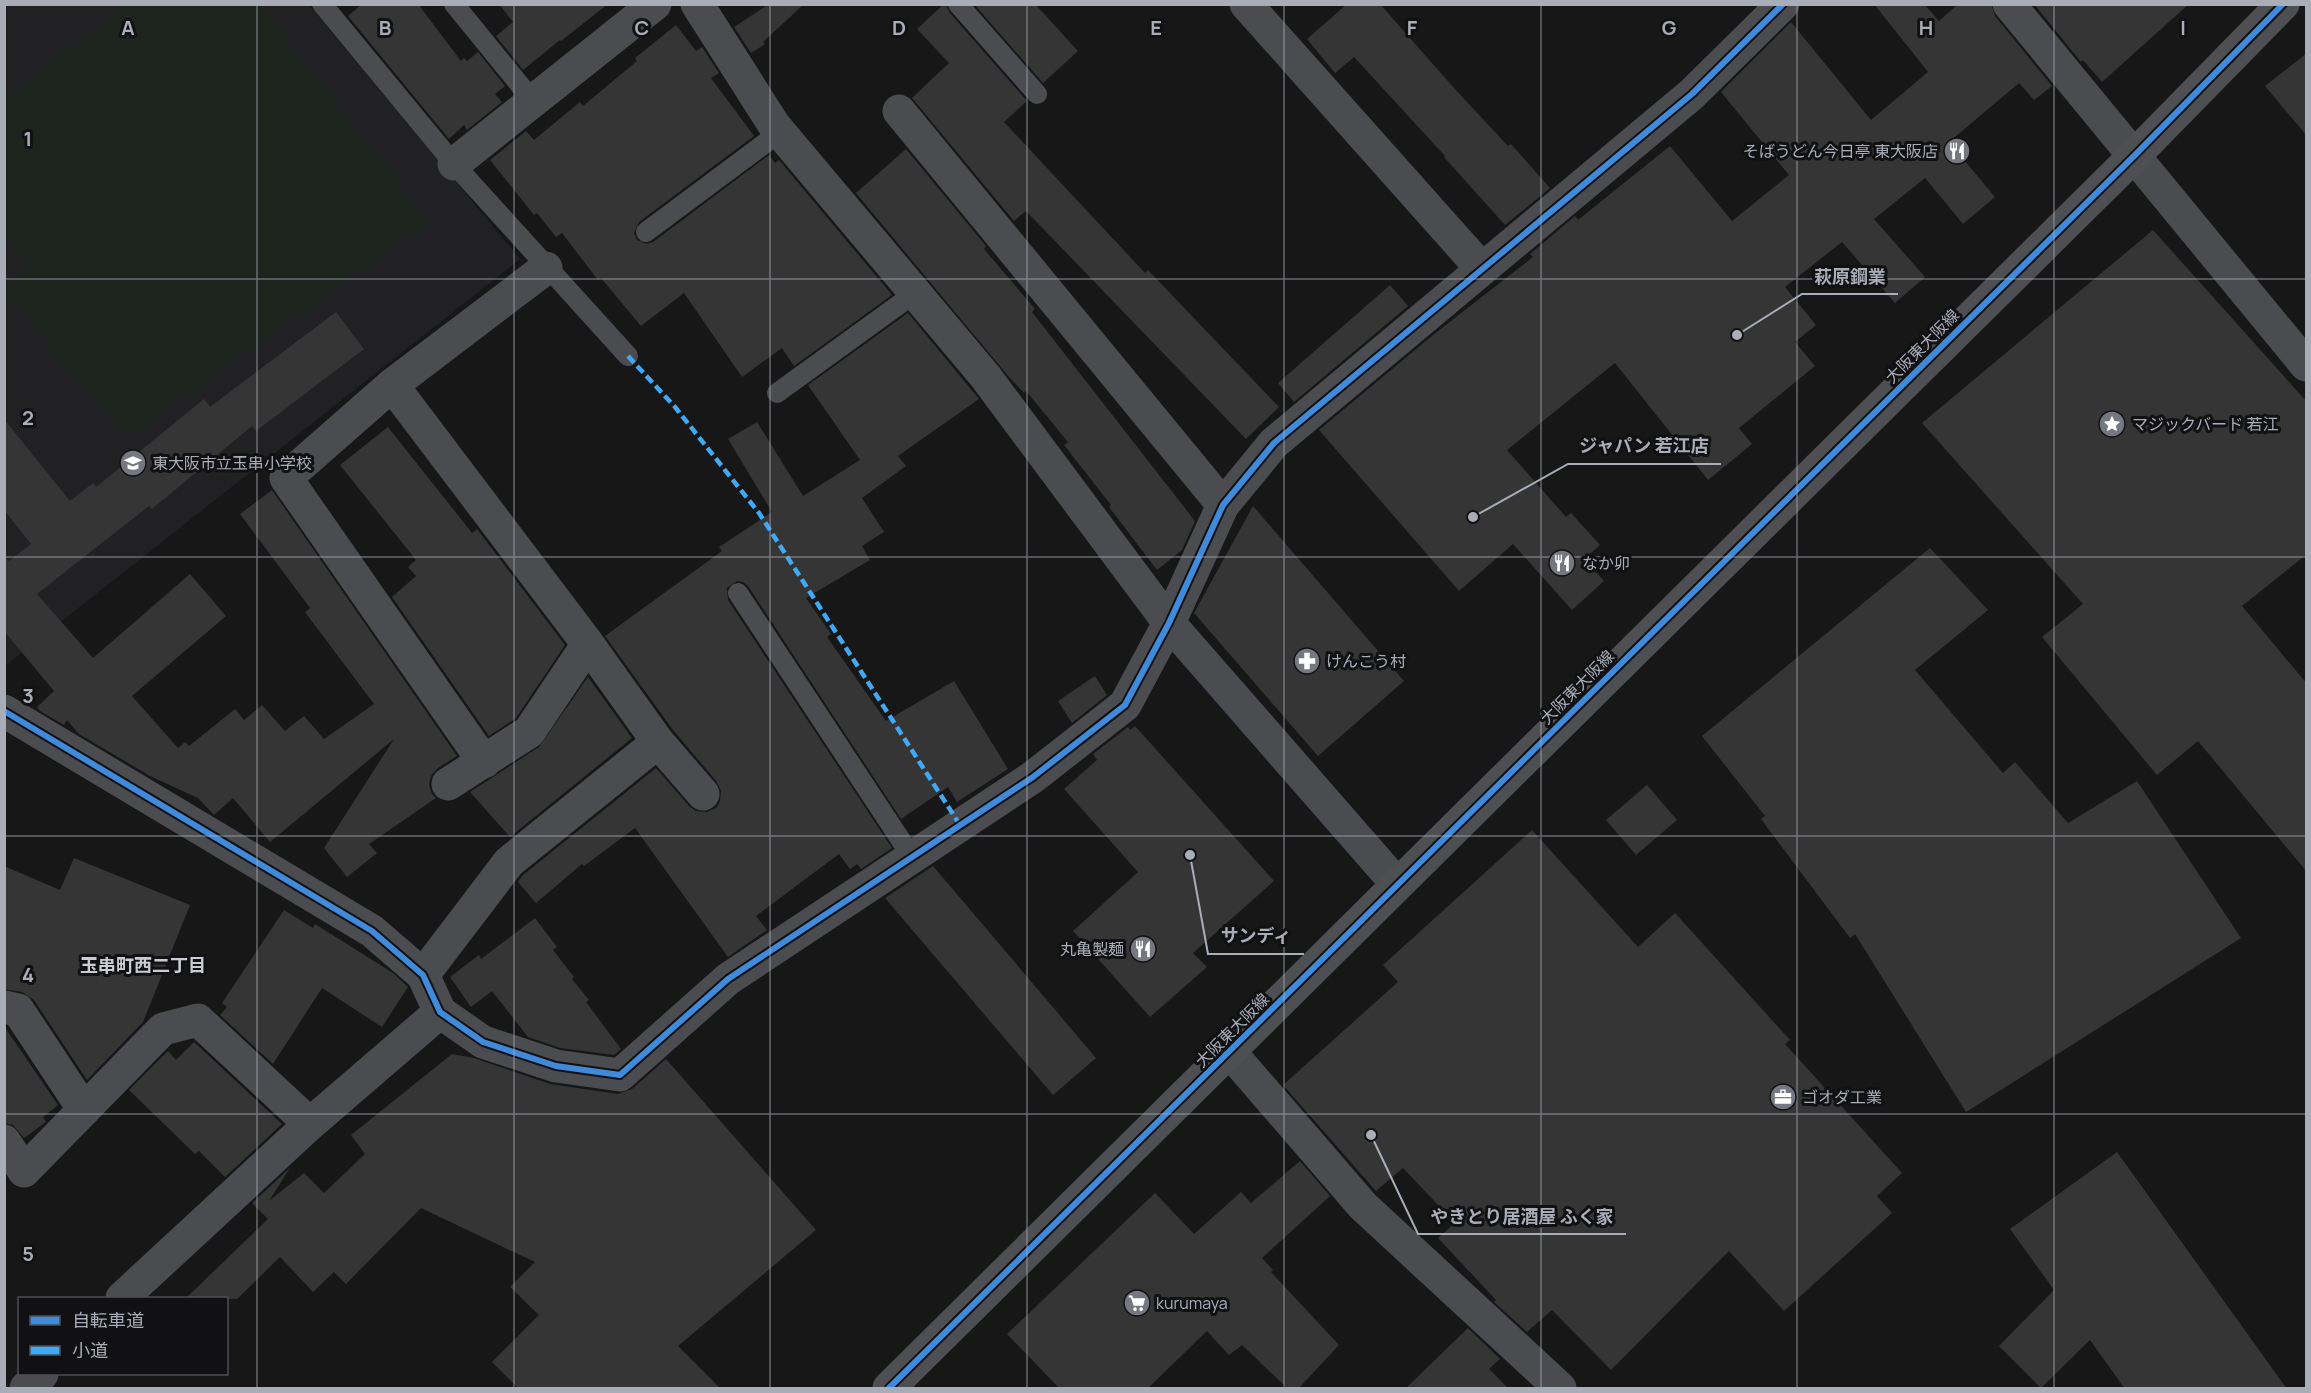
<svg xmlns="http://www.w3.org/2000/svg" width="2311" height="1393" font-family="Manrope,'Noto Sans JP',sans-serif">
  <rect width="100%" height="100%" fill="#171717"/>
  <path fill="#212123" d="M 5,5 L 309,5 L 520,259 L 5,666 Z"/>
  <path fill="#1d241e" d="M 124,5 L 260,5 L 429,222 L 126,439 L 4,292 L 5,287 L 28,267 L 5,234 L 5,98 Z"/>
  <path fill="#353536" d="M 362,4 L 418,4 L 461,61 L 464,58 L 467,61 L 478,52 L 505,86 L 495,94 L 502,102 L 467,130 L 464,125 L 449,139 L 348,16 Z
    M 499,4 L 608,4 L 561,41 L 560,40 L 523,70 L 496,36 L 513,22 Z
    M 769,4 L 804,4 L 763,42 L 765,44 L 751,53 L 734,27 Z
    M 944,4 L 946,4 L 949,12 L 1027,101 L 1004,122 L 1145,273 L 1148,270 L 1279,407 L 1246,439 L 1026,211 L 1014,221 L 912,98 L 949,63 L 917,29 Z
    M 974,4 L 1035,4 L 1078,51 L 1043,83 Z
    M 1347,4 L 1380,4 L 1454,88 L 1508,146 L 1511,144 L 1550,188 L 1505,225 L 1444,157 L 1445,156 L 1354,57 L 1335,73 L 1307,39 Z
    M 1874,4 L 1924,4 L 1939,21 L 1958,4 L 1991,4 L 1995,16 L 2052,86 L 2034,100 L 2019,83 L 1949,142 L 1995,197 L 1963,224 L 1925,178 L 1874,219 L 1925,277 L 1895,303 L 1842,242 L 1785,287 L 1816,325 L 1795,342 L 1815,366 L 1739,428 L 1752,444 L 1708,480 L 1615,363 L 1507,450 L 1566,517 L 1571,513 L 1600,545 L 1584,559 L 1604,581 L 1572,610 L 1513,544 L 1459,591 L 1319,430 L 1433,335 L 1533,257 L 1530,254 L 1575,216 L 1578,220 L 1670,146 L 1732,221 L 1789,175 L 1721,92 L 1791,22 L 1871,120 L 1928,72 Z
    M 2034,4 L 2189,4 L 2102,82 L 2083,60 L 2081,62 Z
    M 676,25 L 696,51 L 702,47 L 719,73 L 711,78 L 754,136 L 639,222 L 634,233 L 637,240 L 647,244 L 653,242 L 769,155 L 775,163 L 779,160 L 892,295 L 794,366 L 782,348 L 742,377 L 684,293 L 641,326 L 601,278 L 598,280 L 562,233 L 556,237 L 537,213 L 534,215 L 490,160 L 526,131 L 534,140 L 580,102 L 583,106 L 637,61 L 635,58 Z
    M 2307,53 L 2307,136 L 2265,86 Z
    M 906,149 L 986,246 L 984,249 L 1035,309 L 1032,312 L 1195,521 L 1182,550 L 1157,570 L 1109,507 L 1111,505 L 1064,445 L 1068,442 L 1026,391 L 1024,393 L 1009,377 L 856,193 Z
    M 2153,230 L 2307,402 L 2307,554 L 2242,606 L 2307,684 L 2307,872 L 2198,741 L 2157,775 L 2042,637 L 2083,604 L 1922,423 Z
    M 1390,285 L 1408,306 L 1294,402 L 1278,383 Z
    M 336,312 L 364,349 L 256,431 L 252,426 L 152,509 L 149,506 L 37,594 L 93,658 L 190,574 L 226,616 L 132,696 L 178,748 L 185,742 L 189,746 L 235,709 L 244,720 L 262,705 L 285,731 L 304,716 L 324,739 L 374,704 L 305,612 L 310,608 L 240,514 L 272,490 L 457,756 L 438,768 L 431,776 L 429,785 L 432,794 L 436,798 L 369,844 L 377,853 L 347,877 L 324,848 L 394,739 L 270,842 L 233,798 L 214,815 L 198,798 L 150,776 L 79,734 L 67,720 L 64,725 L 40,711 L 37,707 L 54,691 L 4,631 L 4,556 L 9,561 L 31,544 L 4,510 L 4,419 L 70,501 L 93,483 L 96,487 L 204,399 L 210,407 Z
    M 908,313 L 979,399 L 898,456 L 906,466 L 862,498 L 884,532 L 862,546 L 870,560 L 806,598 L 831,634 L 827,637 L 886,721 L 954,681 L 1008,769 L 957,802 L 948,787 L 901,819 L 748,586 L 743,582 L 737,581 L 727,588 L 728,600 L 892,848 L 861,869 L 857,864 L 850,869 L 839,854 L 756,916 L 767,930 L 728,957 L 635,828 L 584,866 L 582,864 L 536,903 L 518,882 L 523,875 L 656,768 L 689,806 L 696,811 L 707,812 L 716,808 L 720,801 L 721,791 L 717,782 L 673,730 L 605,636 L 722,551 L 719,547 L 772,512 L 728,439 L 757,422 L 803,496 L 860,460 L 808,385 Z
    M 388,427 L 472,533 L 477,529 L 565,645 L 516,718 L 489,736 L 392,597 L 416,576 L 408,567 L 416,560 L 340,465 Z
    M 1253,506 L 1404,681 L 1318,756 L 1194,613 Z
    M 1930,548 L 1988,610 L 1915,670 L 2003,773 L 2015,762 L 2068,823 L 2137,781 L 2241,938 L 1966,1112 L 1855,934 L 1850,938 L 1761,819 L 1765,816 L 1702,736 Z
    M 1095,676 L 1107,695 L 1072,723 L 1058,701 Z
    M 588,677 L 632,738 L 510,837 L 470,792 L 539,747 Z
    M 1135,726 L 1274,881 L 1193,953 L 1207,967 L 1150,1017 L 1073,931 L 1138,872 L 1064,789 L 1097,760 L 1093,754 L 1128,727 L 1130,730 Z
    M 1647,785 L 1677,820 L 1636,855 L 1606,820 Z
    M 1532,830 L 1638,947 L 1675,913 L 1790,1040 L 1785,1044 L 1902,1173 L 1877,1196 L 1892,1213 L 1784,1311 L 1729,1251 L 1611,1370 L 1552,1310 L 1527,1332 L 1494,1302 L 1496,1300 L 1438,1238 L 1455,1223 L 1403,1168 L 1376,1191 L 1283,1085 L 1398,982 L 1383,965 Z
    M 74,858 L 190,905 L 143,1022 L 87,1080 L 34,1000 L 22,992 L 4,989 L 4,866 L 60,890 Z
    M 933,866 L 1096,1058 L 1053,1095 L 885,898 Z
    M 284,910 L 313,928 L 315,924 L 393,973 L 408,987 L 382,1027 L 322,988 L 273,1064 L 220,1015 L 227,1007 L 222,1003 Z
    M 535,918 L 557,947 L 553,950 L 574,977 L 572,979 L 589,1000 L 586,1002 L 621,1049 L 614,1055 L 560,1048 L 528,1037 L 492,991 L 471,1007 L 450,977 L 479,955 L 481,959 Z
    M 4,1026 L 58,1105 L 43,1117 L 46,1122 L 24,1138 L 13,1125 L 4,1123 Z
    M 194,1042 L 282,1124 L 225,1177 L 199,1151 L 195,1154 L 129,1090 L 168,1051 L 176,1060 Z
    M 452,1054 L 474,1058 L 550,1084 L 618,1094 L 632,1089 L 666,1059 L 816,1230 L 678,1346 L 721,1389 L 519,1389 L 492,1362 L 539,1315 L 510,1287 L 535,1262 L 421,1208 L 346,1284 L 334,1272 L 313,1292 L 280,1257 L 237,1299 L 185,1299 L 268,1219 L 252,1203 L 290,1168 L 269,1201 L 304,1173 L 324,1193 L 365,1154 L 351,1135 Z
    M 2117,1152 L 2287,1389 L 2125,1389 L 2090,1340 L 2041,1388 L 1999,1346 L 2054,1290 L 2010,1229 Z
    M 1300,1161 L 1330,1196 L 1262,1258 L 1273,1270 L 1271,1272 L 1339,1345 L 1298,1389 L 1288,1389 L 1242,1345 L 1229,1355 L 1207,1331 L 1147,1389 L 1060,1389 L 1007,1334 L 1155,1193 L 1194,1234 L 1241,1192 L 1251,1203 Z
    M 1468,1328 L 1500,1359 L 1489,1369 L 1509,1389 L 1405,1389 Z"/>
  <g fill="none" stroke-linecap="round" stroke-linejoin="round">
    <path stroke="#4b4c50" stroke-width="20" d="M 322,4 L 454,164 L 628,356
      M 454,4 L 533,101
      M 958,4 L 1037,94
      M 646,232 L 780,132
      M 777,393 L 915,293
      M 738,593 L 912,857"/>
    <path stroke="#4b4c50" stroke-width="33" d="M 697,4 L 774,125 L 985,376 L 1169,623 L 1397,884
      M 1246,4 L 1482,269
      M 2009,4 L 2306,365
      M 899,111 L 1223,505
      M 454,164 L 655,4
      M 392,385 L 588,644 L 529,732 L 448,784
      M 588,644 L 658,742 L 703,794
      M 4,711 L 372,931 L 423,975 L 440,1012 L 483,1042 L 556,1066 L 620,1075 L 728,979 L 1033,777 L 1125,705 L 1169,623 L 1223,505 L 1274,443 L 1692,94 L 1783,4
      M 484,762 L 286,478 L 392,385 L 546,268
      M 423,975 L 509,862 L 658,742
      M 4,1007 L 18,1010 L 84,1110
      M 1230,1052 L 1363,1206 L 1560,1388
      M 4,1141 L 24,1171 L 163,1029 L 198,1020 L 310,1124
      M 122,1298 L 310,1124 L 440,1012
      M 26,1388 L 42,1374"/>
    <path stroke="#4d4f52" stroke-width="33" d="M 889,1388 L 2135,155 L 2283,4"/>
    <path stroke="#3fa9f5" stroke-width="4.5" stroke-dasharray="9 4.5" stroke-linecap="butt" d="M 628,356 L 675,407 L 759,513 L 960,825"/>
    <defs>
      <path id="cycleway" d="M 4,711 L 372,931 L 423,975 L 440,1012 L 483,1042 L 556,1066 L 620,1075 L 728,979 L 1033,777 L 1125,705 L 1169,623 L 1223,505 L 1274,443 L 1692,94 L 1783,4
        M 889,1388 L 2135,155 L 2283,4"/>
    </defs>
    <use href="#cycleway" stroke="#111113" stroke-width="10"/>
    <use href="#cycleway" stroke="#408adc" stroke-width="6"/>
  </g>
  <path fill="none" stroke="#a8adb8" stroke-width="1.5" stroke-opacity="0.55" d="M 257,4 L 257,1388M 514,4 L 514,1388M 770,4 L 770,1388M 1027,4 L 1027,1388M 1284,4 L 1284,1388M 1541,4 L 1541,1388M 1797,4 L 1797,1388M 2054,4 L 2054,1388M 4,279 L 2306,279M 4,557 L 2306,557M 4,836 L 2306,836M 4,1114 L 2306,1114"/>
  <defs>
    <symbol id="restaurant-disc" viewBox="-11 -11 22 22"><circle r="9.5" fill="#757880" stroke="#111113"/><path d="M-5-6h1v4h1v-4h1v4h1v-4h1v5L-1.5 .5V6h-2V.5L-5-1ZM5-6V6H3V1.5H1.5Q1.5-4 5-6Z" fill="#fff"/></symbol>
    <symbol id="sight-disc" viewBox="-11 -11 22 22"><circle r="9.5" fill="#757880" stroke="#111113"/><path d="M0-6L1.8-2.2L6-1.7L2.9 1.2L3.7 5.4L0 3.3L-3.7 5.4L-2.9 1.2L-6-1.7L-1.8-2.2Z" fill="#fff"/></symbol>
    <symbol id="school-disc" viewBox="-11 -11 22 22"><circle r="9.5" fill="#757880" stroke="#111113"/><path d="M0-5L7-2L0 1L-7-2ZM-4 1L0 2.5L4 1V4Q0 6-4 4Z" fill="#fff"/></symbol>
    <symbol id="pharmacy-disc" viewBox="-11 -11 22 22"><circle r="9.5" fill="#757880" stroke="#111113"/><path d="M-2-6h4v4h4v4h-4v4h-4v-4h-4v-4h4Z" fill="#fff"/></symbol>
    <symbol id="office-disc" viewBox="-11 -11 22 22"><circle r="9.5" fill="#757880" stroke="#111113"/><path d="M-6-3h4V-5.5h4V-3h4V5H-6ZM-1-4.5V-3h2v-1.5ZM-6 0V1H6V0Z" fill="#fff"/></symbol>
    <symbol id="supermarket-disc" viewBox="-11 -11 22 22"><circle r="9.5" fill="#757880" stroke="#111113"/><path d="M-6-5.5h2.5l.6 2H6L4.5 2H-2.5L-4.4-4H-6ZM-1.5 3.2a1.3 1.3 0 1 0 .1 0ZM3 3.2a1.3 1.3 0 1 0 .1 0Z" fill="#fff"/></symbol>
  </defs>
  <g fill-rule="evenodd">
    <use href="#restaurant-disc" x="1942" y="136" width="30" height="30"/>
    <use href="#sight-disc" x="2097" y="409" width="30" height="30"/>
    <use href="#school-disc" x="118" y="448" width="30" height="30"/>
    <use href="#restaurant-disc" x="1547" y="548" width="30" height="30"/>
    <use href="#pharmacy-disc" x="1292" y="646" width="30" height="30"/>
    <use href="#restaurant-disc" x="1128" y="934" width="30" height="30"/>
    <use href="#office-disc" x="1768" y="1082" width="30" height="30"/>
    <use href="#supermarket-disc" x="1122" y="1288" width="30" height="30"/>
  </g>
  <g text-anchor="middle" stroke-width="6" stroke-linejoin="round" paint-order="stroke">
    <g font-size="16" fill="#a8adb8" stroke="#111113" text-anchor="start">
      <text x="1938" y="157" text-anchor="end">そばうどん今日亭 東大阪店</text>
      <text x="2132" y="430">マジックバード 若江</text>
      <text x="152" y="469">東大阪市立玉串小学校</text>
      <text x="1582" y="569">なか卯</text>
      <text x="1326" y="667">けんこう村</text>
      <text x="1124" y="955" text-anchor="end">丸亀製麺</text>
      <text x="1802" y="1103">ゴオダ工業</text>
      <text x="1156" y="1309">kurumaya</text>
    </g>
    <g font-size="16" fill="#a8adb8" stroke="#111113">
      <text transform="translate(1922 346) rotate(-45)" y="6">大阪東大阪線</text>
      <text transform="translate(1577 687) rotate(-45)" y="6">大阪東大阪線</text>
      <text transform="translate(1232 1030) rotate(-45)" y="6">大阪東大阪線</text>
    </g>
    <g font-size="18" font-weight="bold" fill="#c9ccd4" stroke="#111113">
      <text x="143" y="972">玉串町西二丁目</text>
    </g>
  </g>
  <g font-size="20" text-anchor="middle" font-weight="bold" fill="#a8adb8" stroke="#111113" stroke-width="6" stroke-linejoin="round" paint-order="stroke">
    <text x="128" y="35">A</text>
    <text x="385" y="35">B</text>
    <text x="642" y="35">C</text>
    <text x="899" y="35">D</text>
    <text x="1156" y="35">E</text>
    <text x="1412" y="35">F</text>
    <text x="1669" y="35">G</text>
    <text x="1926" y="35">H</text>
    <text x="2183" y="35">I</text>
    <text x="28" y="146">1</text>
    <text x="28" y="425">2</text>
    <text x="28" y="703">3</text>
    <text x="28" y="982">4</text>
    <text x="28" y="1261">5</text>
  </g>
  <path fill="none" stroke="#a8adb8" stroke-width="2" d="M1737 335L1802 294H1898M1473 517L1568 464H1721M1190 855L1208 954H1304M1371 1135L1418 1234H1626"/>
  <g fill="#a8adb8" stroke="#111113" stroke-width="2">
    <circle cx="1737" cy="335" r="6"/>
    <circle cx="1473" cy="517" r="6"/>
    <circle cx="1190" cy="855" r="6"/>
    <circle cx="1371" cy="1135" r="6"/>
  </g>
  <g font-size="18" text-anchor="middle" font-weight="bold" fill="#a8adb8" stroke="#111113" stroke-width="6" stroke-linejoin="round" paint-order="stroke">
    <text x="1850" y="283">萩原鋼業</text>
    <text x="1644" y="452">ジャパン 若江店</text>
    <text x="1256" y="942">サンディ</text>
    <text x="1522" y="1223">やきとり居酒屋 ふく家</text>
  </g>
  <rect width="2311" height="1393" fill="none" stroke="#a8adb8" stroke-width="12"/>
  <rect x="18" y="1297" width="210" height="78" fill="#111113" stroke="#4d4f55" stroke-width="1.5"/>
  <rect x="30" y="1316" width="30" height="9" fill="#408adc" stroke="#4d4f55" stroke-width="1.5"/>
  <text x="72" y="1327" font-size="18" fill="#a8adb8">自転車道</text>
  <rect x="30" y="1346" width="30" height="9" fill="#3fa9f5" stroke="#4d4f55" stroke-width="1.5"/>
  <text x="72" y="1357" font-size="18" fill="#a8adb8">小道</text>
</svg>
